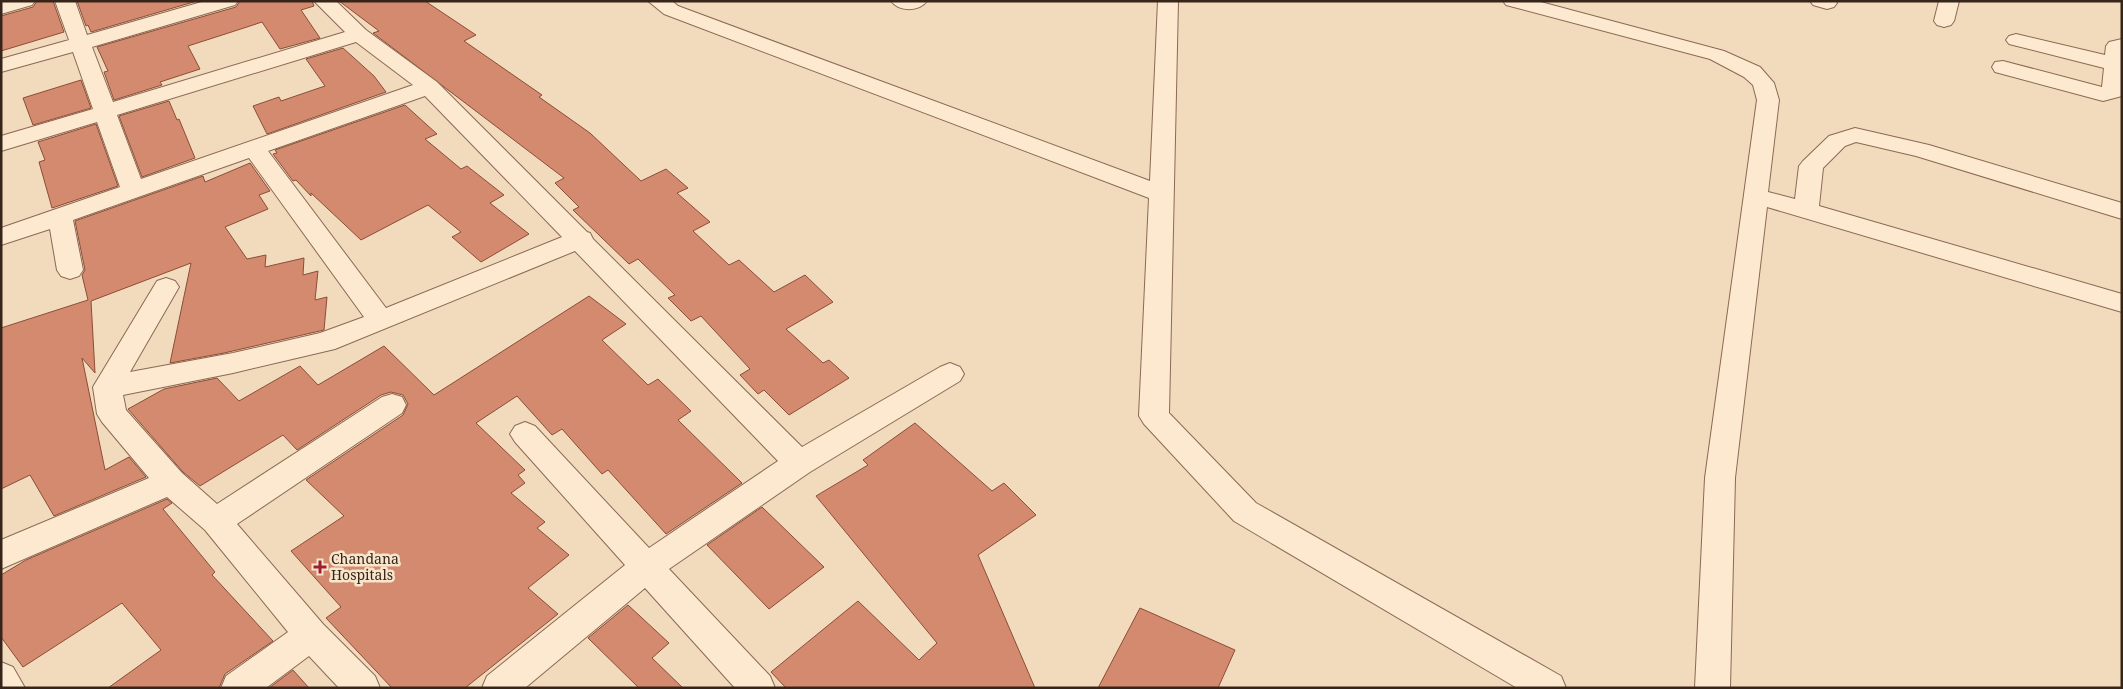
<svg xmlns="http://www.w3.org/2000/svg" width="2123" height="689" font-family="'Noto Serif',serif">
  <rect width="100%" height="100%" fill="#f2dabc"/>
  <path fill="#d48a6e" stroke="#8c4d37" d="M 37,1 L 53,1 L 64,32 L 1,51 L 1,16 L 33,7 Z
    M 77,1 L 197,1 L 91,32 L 88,25 L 86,26 Z
    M 240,1 L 312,1 L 314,6 L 301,10 L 320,38 L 280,49 L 262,22 L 247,27 L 188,46 L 200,69 L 160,82 L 162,85 L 114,100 L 104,72 L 108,71 L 97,47 L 236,7 Z
    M 339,1 L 425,1 L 476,35 L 464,41 L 542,95 L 539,97 L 590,133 L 641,181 L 666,169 L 688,188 L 677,193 L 710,222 L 693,231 L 729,265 L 739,260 L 774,292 L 805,275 L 833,302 L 786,329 L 823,363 L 829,360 L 849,378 L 789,415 L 764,390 L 758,394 L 740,375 L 750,369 L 701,316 L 691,321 L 668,298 L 675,295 L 638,259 L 629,264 L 573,210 L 579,207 L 555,183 L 564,178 L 373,33 L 379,31 Z
    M 343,48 L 374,76 L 386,92 L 267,134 L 253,106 L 279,97 L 281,101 L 325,86 L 306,59 Z
    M 81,80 L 91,108 L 33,125 L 23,98 Z
    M 169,101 L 177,120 L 179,119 L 195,158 L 142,177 L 119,116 Z
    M 405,105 L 437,134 L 425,139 L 461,169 L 467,166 L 504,195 L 490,203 L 529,234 L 481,262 L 452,237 L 461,232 L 428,205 L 361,240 L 311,193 L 311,196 L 296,180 L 293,181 L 273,154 L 277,153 L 275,150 Z
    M 96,124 L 118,186 L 52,208 L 39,162 L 45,160 L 38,142 Z
    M 250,163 L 270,191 L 259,195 L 268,209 L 225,227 L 247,259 L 266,255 L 265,267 L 304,258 L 303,275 L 318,271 L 315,300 L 327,297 L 324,330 L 224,353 L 170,363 L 191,263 L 91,301 L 95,373 L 82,358 L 105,470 L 129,457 L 146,477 L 54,516 L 30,475 L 1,489 L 1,328 L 88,300 L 82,275 L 85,270 L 75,221 L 203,176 L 205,182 Z
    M 589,296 L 626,324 L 602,340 L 648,385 L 658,379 L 691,411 L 678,420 L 742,483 L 666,534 L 608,470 L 602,474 L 562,429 L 552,435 L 517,396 L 476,423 L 525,470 L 518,475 L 525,483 L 511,493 L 545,522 L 537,528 L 569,555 L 528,588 L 558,614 L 465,688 L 392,688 L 326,618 L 341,607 L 291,551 L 344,516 L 306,480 L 403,415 L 408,404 L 403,395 L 391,392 L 381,395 L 297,450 L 283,435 L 200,486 L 183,472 L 128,409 L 164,389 L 217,378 L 239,401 L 300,366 L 318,385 L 384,346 L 434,395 Z
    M 915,423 L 992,491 L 1004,483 L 1036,515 L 978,555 L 1035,688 L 786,688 L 771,672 L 858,601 L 919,660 L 937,643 L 816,496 L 868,465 L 863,460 Z
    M 167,499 L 172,503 L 163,509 L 215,572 L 212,575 L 273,641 L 225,674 L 219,688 L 108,688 L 161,650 L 122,603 L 23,667 L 1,637 L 1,575 L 26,560 Z
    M 762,507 L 824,567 L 769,609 L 707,545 Z
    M 628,605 L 669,643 L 652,658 L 683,688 L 639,688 L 588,638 Z
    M 1140,608 L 1235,650 L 1218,688 L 1098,688 Z
    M 293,670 L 309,688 L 269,688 Z"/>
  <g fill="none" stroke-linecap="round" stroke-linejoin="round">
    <defs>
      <path id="minor" d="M 35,1 L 32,5 L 1,14 L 1,2 Z
        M 55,1 L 75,1 L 87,35 L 205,1 L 238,1 L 235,5 L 92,47 L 113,102 L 345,32 L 314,1 L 336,1 L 366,30 L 437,82 L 587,232 L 590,233 L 593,239 L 802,447 L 940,367 L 950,363 L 960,367 L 964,374 L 960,381 L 810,472 L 669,569 L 770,676 L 775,688 L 735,688 L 645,588 L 525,688 L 482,688 L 487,676 L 625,565 L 515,442 L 510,434 L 515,426 L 525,422 L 535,426 L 649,548 L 778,461 L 575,251 L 335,349 L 233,373 L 123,395 L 126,410 L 182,473 L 217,504 L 382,397 L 392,394 L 402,397 L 406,405 L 402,413 L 237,524 L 323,624 L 375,676 L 380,688 L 339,688 L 309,656 L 266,688 L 221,688 L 226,676 L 288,632 L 205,530 L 167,497 L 1,569 L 1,540 L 149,478 L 102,422 L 97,414 L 93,387 L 157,281 L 166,278 L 175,281 L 179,287 L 130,372 L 233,353 L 320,333 L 364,317 L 249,158 L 73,220 L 83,270 L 79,276 L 70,279 L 61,276 L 57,270 L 50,229 L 1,245 L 1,228 L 120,187 L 97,122 L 1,151 L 1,136 L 93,109 L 73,52 L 1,72 L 1,59 L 69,40 ZM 356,42 L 413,85 L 141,179 L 117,115 ZM 425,96 L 562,237 L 386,308 L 268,151 Z
        M 648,1 L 672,1 L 678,6 L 1150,181 L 1158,1 L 1178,1 L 1169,413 L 1256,503 L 1561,676 L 1566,688 L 1517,688 L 1234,521 L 1144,424 L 1139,416 L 1149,198 L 664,14 Z
        M 891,1 L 927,1 C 919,12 899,12 891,1 Z
        M 1503,1 L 1537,1 L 1724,51 L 1760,67 L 1774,83 L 1779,100 L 1768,192 L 1795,199 L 1799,166 L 1803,161 L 1829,136 L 1855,128 L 1929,145 L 2122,203 L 2122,219 L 1916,156 L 1856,142 L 1845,146 L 1823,168 L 1819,206 L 2122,294 L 2122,312 L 1767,207 L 1735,478 L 1730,688 L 1695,688 L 1705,478 L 1757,100 L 1753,85 L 1744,77 L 1710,59 L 1506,5 Z
        M 1810,1 L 1836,1 L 1837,3 L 1834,7 L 1827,9 L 1813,5 Z
        M 1939,1 L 1959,1 L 1954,21 L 1951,25 L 1944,27 L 1937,25 L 1934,21 Z
        M 2016,34 L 2105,55 L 2106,46 L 2109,42 L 2122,39 L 2122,96 L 2103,101 L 1995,72 L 1992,67 L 1995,62 L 2003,61 L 2102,87 L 2104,68 L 2009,44 L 2006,40 L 2009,36 Z
        M 1,662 L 13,667 L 25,688 L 1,688 Z"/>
    </defs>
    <use href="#minor" stroke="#8b6954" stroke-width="2"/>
    <use href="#minor" fill="#fce9cf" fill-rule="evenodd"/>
  </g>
  <path fill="#9f1e31" stroke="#f8e6cc" stroke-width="2" d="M317.5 559.5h5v5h5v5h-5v5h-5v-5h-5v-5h5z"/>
  <g text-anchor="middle" stroke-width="5" stroke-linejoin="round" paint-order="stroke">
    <g font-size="14" fill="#38251a" stroke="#f8e6cc" text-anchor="start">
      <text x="331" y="564">Chandana<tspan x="331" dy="16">Hospitals</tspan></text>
    </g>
  </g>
  <rect width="2123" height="689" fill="none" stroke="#38251a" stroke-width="5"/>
</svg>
